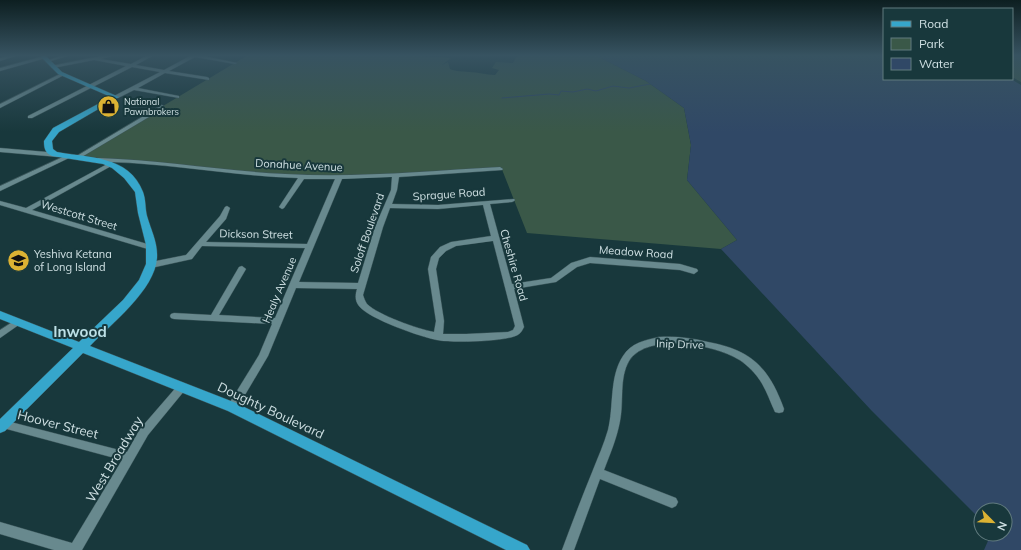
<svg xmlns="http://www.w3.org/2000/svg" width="1021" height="550" font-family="Mulish,sans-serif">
  <rect width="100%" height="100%" fill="#18383c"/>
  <path fill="#3a5848" d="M 248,55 L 406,55 L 451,58 L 442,65 L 448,62 L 450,69 C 457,72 462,71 469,72 C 478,72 486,75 495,75 L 499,70 L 492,68 L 496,62 L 513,63 L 517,56 L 509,55 L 595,55 L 646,81 L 684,108 L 691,145 L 687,180 L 737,240 L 721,249 L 527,233 L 501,167 L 339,178 L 271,175 L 122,160 L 98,160 L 78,157 Z
    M 1012,55 L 1021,57 L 1021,82 L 1012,77 Z"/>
  <path fill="#304866" d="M 595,55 L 884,55 L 884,79 L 1011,79 L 1021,85 L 1021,550 L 984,550 L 991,534 L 1005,534 L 1005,510 L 981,510 L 981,520 L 871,410 L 721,249 L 737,240 L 687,180 L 691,145 L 684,108 L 646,81 Z"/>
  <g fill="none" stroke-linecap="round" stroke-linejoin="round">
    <path stroke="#304866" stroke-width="1" d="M 502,98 L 549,94 L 559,95 L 561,91 L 573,92 L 587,89 L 596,91 L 613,86 L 629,88 L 650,84"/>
    <defs>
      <path id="minor" d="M 11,55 L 18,55 L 0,61 L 0,58 Z
        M 63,55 L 70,55 L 48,62 L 46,61 Z
        M 106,55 L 115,55 L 101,59 L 131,64 L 148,55 L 154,55 L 136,65 L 164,70 L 190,56 L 189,55 L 199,55 L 237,63 L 235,64 L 195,57 L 169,71 L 207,77 L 209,78 L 209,80 L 165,73 L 138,88 L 179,96 L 179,98 L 134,90 L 118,98 L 114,98 L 114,96 L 160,72 L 132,67 L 32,118 L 28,118 L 28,116 L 126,66 L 94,60 L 53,68 L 51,67 L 51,66 Z
        M 44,56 L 46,56 L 46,58 L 0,71 L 0,68 Z
        M 62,73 L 66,74 L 0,108 L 0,104 Z
        M 162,105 L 165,107 L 164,108 L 80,158 L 76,158 L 75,157 Z
        M 0,148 L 59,153 L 62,155 L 59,157 L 0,152 Z
        M 69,154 L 71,155 L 71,157 L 0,191 L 0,186 Z
        M 98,158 C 161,160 223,171 285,174 C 357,178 428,171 500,167 L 503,169 L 502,170 L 399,177 L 397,190 L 392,204 L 438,205 L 514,199 L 515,200 L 514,201 L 512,202 L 490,204 L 512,284 L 551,278 L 571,263 L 590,257 L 680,264 L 697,269 L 698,271 L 694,274 L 680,270 L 590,263 L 577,267 L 556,282 L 514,289 L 524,327 C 523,329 521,333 519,334 C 510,342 450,343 437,340 C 421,337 369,319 359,306 C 355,301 355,295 357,289 L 296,288 L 268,356 L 236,410 L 232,411 L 228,410 L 227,407 L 259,355 L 272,324 L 174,319 L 171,318 L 170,316 L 171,314 L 174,313 L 211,315 L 239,267 L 242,266 L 246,269 L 219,315 L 275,318 L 305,248 L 202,246 L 192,259 L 151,268 L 147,265 L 151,262 L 186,255 L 220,216 L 225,207 L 227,206 L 230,208 L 226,219 L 206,242 L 307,244 L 335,179 L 304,179 L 284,208 L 282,209 L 279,207 L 298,178 C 235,176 174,164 111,162 L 114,164 L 113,165 L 32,210 L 154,246 L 155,248 L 151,250 L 0,205 L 0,201 L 26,208 L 111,162 L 96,161 L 96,159 ZM 392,177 L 391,190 L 375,227 L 358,283 L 299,282 L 342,179 ZM 483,205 L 491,236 L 451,242 L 440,247 L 431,257 L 428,269 L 436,321 L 434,332 C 418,329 378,315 367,304 C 365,301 364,298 363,295 L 383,227 L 390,208 L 438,209 ZM 493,241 L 515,326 L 513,330 L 508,332 L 466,334 L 443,334 L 444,321 L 436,269 L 439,258 L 446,251 L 456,246 Z
        M 17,319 L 20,320 L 21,322 L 20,324 L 0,338 L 0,330 Z
        M 659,337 C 676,336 692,338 708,342 C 752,350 769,368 784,409 L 783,412 L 779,413 L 775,412 C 766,392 763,379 745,364 C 723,345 647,331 629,361 C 619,378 624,402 620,421 C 617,438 610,454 604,470 L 676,498 L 678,502 L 676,506 L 672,508 L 600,479 L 574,550 L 562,550 C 572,523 582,497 593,470 C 598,457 604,444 608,430 C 614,407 609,377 623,356 C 631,343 645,340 659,337 Z
        M 182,383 L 185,384 L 187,387 L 185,390 L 148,435 L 82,550 L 54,550 L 0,534 L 0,522 L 72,543 L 122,460 L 3,428 L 0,427 L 0,421 L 3,420 L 127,452 L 140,429 L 179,384 Z"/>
      <path id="major" d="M 39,55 L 45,55 L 62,72 L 119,97 L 59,132 L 52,141 L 53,149 L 57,152 C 88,158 129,155 143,192 C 146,200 145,208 147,216 C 151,230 158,243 157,258 C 155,290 111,324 90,346 L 236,403 L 527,545 L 530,550 L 506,550 L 228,411 L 83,353 L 5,431 L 0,433 L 0,419 L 73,348 L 0,319 L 0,311 L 79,342 L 123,300 L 139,280 L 146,264 L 146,245 L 138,213 L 135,192 L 124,178 L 112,168 L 103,164 L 52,156 C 45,153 44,148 44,141 L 53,128 L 111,97 L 58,74 Z"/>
    </defs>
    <use href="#minor" stroke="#3a5559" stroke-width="1"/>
    <use href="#major" stroke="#3a5559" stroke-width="1"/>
    <use href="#minor" fill="#68898e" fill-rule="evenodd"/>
    <use href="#major" fill="#36a6cb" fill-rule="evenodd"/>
  </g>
  <linearGradient id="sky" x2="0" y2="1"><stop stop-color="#0d1f21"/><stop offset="0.42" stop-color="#375361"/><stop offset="1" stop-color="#375361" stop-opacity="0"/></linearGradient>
  <rect width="1021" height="132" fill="url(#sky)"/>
  <defs>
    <symbol id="shop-disc" viewBox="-11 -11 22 22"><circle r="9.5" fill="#dcb233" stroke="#18383c"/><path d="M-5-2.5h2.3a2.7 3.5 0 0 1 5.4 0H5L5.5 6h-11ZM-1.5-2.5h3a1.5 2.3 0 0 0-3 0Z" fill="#111"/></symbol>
    <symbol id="school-disc" viewBox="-11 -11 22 22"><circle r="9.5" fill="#dcb233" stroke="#18383c"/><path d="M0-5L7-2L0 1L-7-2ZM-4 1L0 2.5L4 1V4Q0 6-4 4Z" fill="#111"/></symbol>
  </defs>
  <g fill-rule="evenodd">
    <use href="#shop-disc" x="96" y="94" width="25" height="25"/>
    <use href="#school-disc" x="6" y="248" width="25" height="25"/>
  </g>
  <g text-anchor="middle" stroke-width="4" stroke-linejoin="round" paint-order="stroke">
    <g font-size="9" fill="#cfe0e3" stroke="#18383c" text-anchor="start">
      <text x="124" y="105">National<tspan x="124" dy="10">Pawnbrokers</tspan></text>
    </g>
    <g font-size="11" fill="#cfe0e3" stroke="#18383c">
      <text transform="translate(299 165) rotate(3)" y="4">Donahue Avenue</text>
      <text transform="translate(449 194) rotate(-4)" y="4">Sprague Road</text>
      <text transform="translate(79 215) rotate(17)" y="4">Westcott Street</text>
      <text transform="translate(367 233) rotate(-71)" y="4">Soloff Boulevard</text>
      <text transform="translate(256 234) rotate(1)" y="4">Dickson Street</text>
      <text transform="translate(636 252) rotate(4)" y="4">Meadow Road</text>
      <text transform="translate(514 265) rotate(74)" y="4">Cheshire Road</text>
      <text transform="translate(279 290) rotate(-67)" y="4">Healy Avenue</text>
      <text transform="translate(680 344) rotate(2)" y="4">Inip Drive</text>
    </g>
    <g font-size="11" fill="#cfe0e3" stroke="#18383c" text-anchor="start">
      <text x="34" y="258">Yeshiva Ketana<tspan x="34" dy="13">of Long Island</tspan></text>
    </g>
    <g font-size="13" fill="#cfe0e3" stroke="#18383c">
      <text transform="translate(271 410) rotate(25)" y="5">Doughty Boulevard</text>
      <text transform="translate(58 424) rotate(14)" y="5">Hoover Street</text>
      <text transform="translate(114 459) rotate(-59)" y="5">West Broadway</text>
    </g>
    <g font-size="15" font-weight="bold" fill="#bde0e6" stroke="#18383c">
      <text x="80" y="337">Inwood</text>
    </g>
  </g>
  <rect x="883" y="8" width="130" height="72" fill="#18383c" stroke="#617b7f"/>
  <rect x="891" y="21" width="20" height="6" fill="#36a6cb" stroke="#617b7f"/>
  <text x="919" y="28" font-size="12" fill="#cfe0e3">Road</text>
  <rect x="891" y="38" width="20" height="12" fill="#3a5848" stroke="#617b7f"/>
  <text x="919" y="48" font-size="12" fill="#cfe0e3">Park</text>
  <rect x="891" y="58" width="20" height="12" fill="#304866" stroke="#617b7f"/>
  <text x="919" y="68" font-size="12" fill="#cfe0e3">Water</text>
  <g transform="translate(993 522) rotate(114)"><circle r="19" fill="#18383c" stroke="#617b7f"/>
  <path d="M0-3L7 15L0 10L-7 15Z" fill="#dcb233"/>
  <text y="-6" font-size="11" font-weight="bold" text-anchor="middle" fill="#cfe0e3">N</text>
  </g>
</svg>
